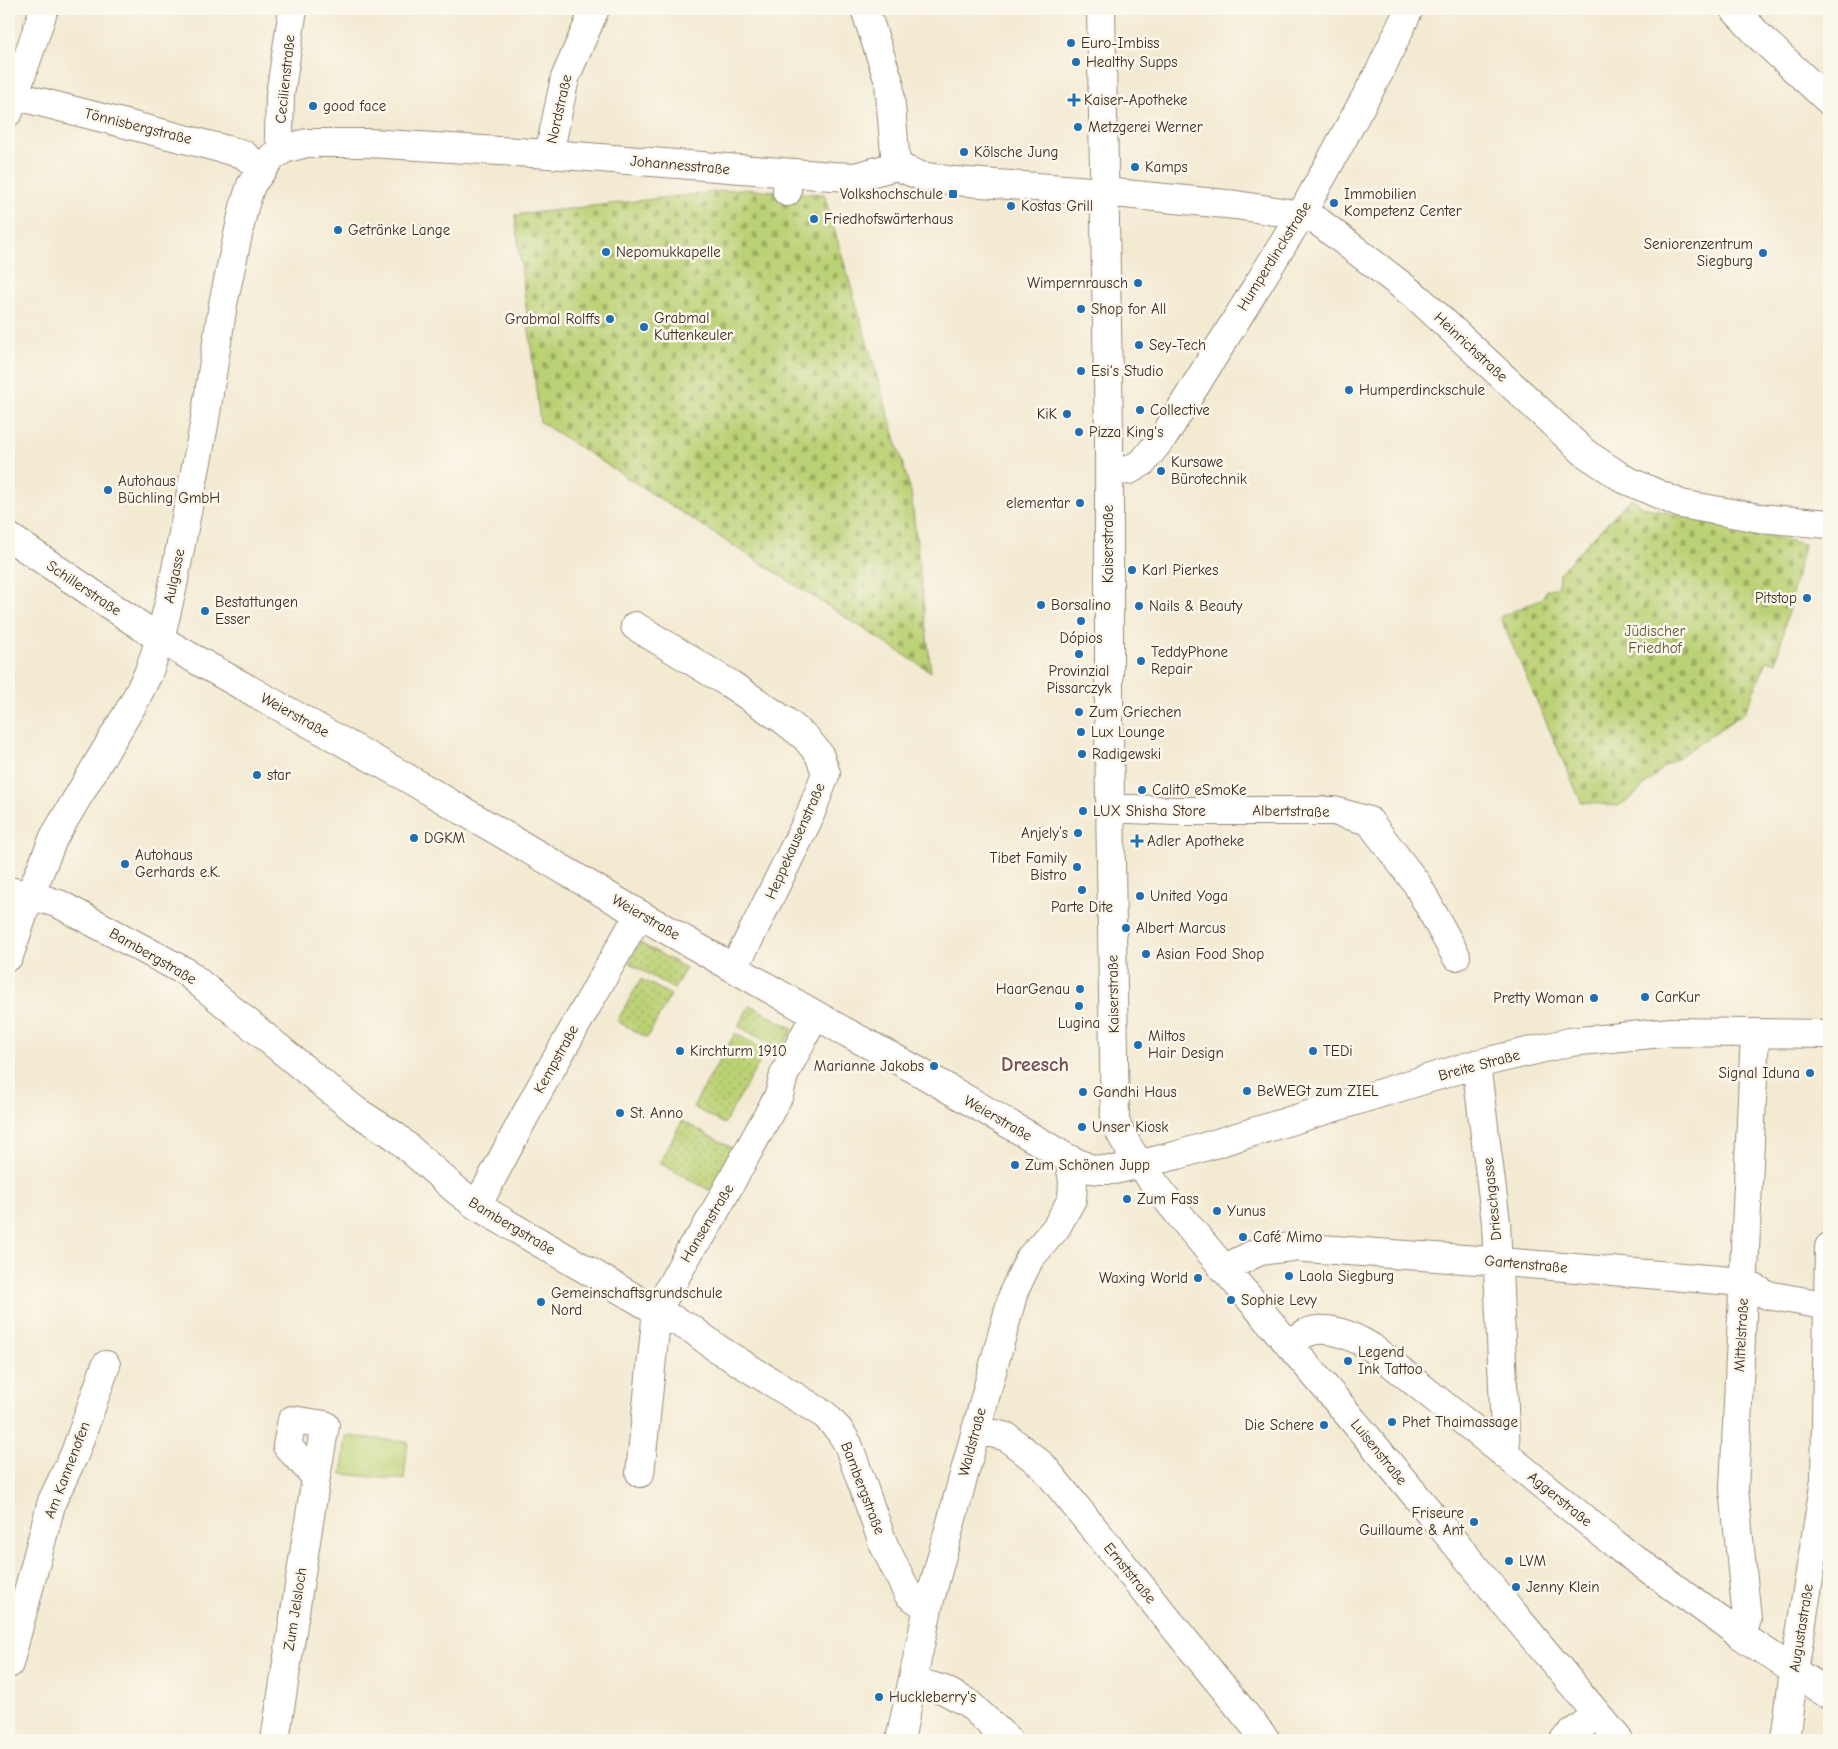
<svg xmlns="http://www.w3.org/2000/svg" width="1838" height="1749" font-family="'Comic Neue',sans-serif">
  <defs>
    <pattern id="grass-dots" width="8" height="8" patternUnits="userSpaceOnUse" patternTransform="scale(1.25)"><rect width="8" height="8" fill="#bbd175"/><path d="M2 2h.1M6 6h.1" fill="none" stroke="#99aa5f" stroke-width="1.8" stroke-linecap="round"/></pattern>
    <pattern id="cemetery-stones" width="16" height="16" patternUnits="userSpaceOnUse" patternTransform="scale(1.25)"><rect width="16" height="16" fill="#bbd175"/><path d="M2 7V4a2 2 0 0 1 4 0v3zM10 15v-3a2 2 0 0 1 4 0v3z" fill="#99aa5f"/></pattern>
  </defs>
  <rect width="100%" height="100%" fill="#fbf7ec"/>
  <filter id="ink" filterUnits="userSpaceOnUse"><feTurbulence type="fractalNoise" baseFrequency=".02" numOctaves="2"/><feDisplacementMap in="SourceGraphic" scale="10" xChannelSelector="R" yChannelSelector="G"/><feConvolveMatrix kernelMatrix="1 2 1 2 8 2 1 2 1" color-interpolation-filters="sRGB"/></filter>
  <filter id="wash" filterUnits="userSpaceOnUse"><feTurbulence type="fractalNoise" baseFrequency=".0096" numOctaves="4" result="noise"/><feDisplacementMap in="SourceGraphic" scale="20" xChannelSelector="R" yChannelSelector="G"/><feGaussianBlur stdDeviation="1.12" result="paint"/><feColorMatrix in="noise" values="0 0 0 0 0 0 0 0 0 0 0 0 0 0 0 0 0 1.4 0 .05"/><feComposite in="paint" operator="in"/></filter>
  <g filter="url(#wash)">
    <rect width="100%" height="100%" fill="#f3ead2"/>
    <path fill="url(#grass-dots)" stroke="#7b7e4a" d="M 640,943 L 686,968 L 674,989 L 629,963 Z
      M 641,979 L 671,995 L 647,1038 L 617,1021 Z
      M 750,1005 L 793,1029 L 781,1050 L 738,1026 Z
      M 735,1033 L 766,1051 L 724,1124 L 693,1107 Z
      M 682,1121 L 734,1149 L 711,1191 L 659,1163 Z"/>
    <path fill="url(#cemetery-stones)" stroke="#7b7e4a" d="M 740,189 L 824,194 L 911,492 L 931,672 L 540,422 L 515,215 Z
      M 1631,498 L 1643,507 L 1804,544 L 1776,662 L 1767,661 L 1745,712 L 1664,767 L 1630,799 L 1618,806 L 1581,802 L 1500,617 L 1543,598 L 1546,590 L 1558,587 L 1559,573 Z"/>
    <path fill="#bbd175" stroke="#7b7e4a" d="M 346,1436 L 408,1442 L 404,1480 L 342,1474 Z"/>
  </g>
  <g filter="url(#ink)">
    <g fill="none" stroke-linecap="round" stroke-linejoin="round">
      <defs>
        <path id="minor" d="M 865,9 L 889,82 L 896,166
          M 1101,9 L 1109,433 L 1109,734 L 1115,1121 C 1125,1146 1142,1167 1158,1188 C 1195,1236 1235,1281 1274,1327 C 1391,1463 1503,1603 1619,1740
          M 1734,9 L 1761,38 L 1829,101
          M 9,94 L 243,154 L 261,169
          M 9,112 L 44,9
          M 284,149 L 279,135 L 280,95 L 293,9
          M 549,154 L 565,78 L 595,9
          M 787,192 L 788,174
          M 1109,472 L 1129,470 L 1143,462 L 1166,433 L 1301,215 L 1380,71 L 1409,9
          M 9,537 L 160,639 L 191,657 L 402,775 L 639,914 L 842,1030 L 918,1071 L 1069,1159 L 1091,1169 L 1104,1170 L 1115,1170 L 1178,1155 L 1476,1064 L 1570,1042 L 1672,1032 L 1829,1034
          M 635,626 L 730,684 L 785,721 L 805,737 L 819,754 L 826,773 L 808,820 L 747,943 L 733,968
          M 1110,808 L 1175,811 L 1334,811 L 1369,821 L 1417,884 L 1456,956
          M 9,891 L 30,895 L 59,904 L 186,972 L 356,1111 L 395,1136 L 456,1190 L 477,1206 L 657,1311 L 693,1330 L 718,1349 L 825,1415 L 839,1430 L 848,1444 L 883,1543 L 908,1594 L 918,1601 L 929,1603
          M 1476,1064 L 1496,1222 L 1506,1455
          M 477,1206 L 535,1097 L 639,914
          M 1223,1269 L 1260,1251 L 1291,1247 L 1478,1260 L 1743,1282 L 1767,1295 L 1829,1306
          M 1289,1345 C 1295,1342 1300,1336 1306,1333 C 1328,1324 1352,1336 1371,1347 L 1506,1455 L 1621,1549 L 1742,1636 L 1829,1694
          M 292,1420 L 325,1425 L 316,1477 L 287,1446 Z
          M 976,1429 L 1007,1437 L 1043,1466 L 1266,1740
          M 640,1473 L 657,1311 L 693,1245 L 702,1235 L 779,1095 L 784,1075 L 815,1015
          M 1742,1636 L 1747,1619 L 1734,1489 L 1755,1033
          M 9,1664 L 52,1501 L 75,1453 L 106,1365
          M 913,1681 L 944,1690 L 968,1703 L 1008,1740
          M 275,1740 L 316,1477
          M 900,1740 L 929,1603 L 1014,1291 L 1030,1258 L 1056,1228 L 1072,1199 L 1073,1181 L 1069,1159
          M 1564,1740 L 1597,1714"/>
        <path id="major" d="M 9,956 L 30,895 L 54,837 L 133,704 L 148,674 L 160,639 L 172,590 L 204,425 L 223,304 L 244,207 L 251,185 L 271,158 L 284,149 L 307,143 L 369,143 L 549,154 L 832,176 L 855,177 L 896,166 L 921,176 L 955,181 L 1104,192 L 1236,205 L 1301,215 L 1319,222 L 1418,298 L 1585,453 L 1624,479 L 1681,504 L 1759,518 L 1829,524
          M 1785,1740 L 1794,1671 L 1825,1480 L 1829,1247"/>
      </defs>
      <use href="#minor" stroke="#978a78" stroke-width="30"/>
      <use href="#major" stroke="#978a78" stroke-width="30"/>
      <use href="#minor" stroke="#fff" stroke-width="28"/>
      <use href="#major" stroke="#fff" stroke-width="28"/>
    </g>
  </g>
  <g fill="#1f6fb2" stroke="#fbf7ec" stroke-width="2">
    <circle cx="1071" cy="43" r="5"/>
    <circle cx="1076" cy="62" r="5"/>
    <path d="M1071.5 92.5h5v5h5v5h-5v5h-5v-5h-5v-5h5z"/>
    <circle cx="313" cy="106" r="5"/>
    <circle cx="1078" cy="127" r="5"/>
    <circle cx="964" cy="152" r="5"/>
    <circle cx="1135" cy="167" r="5"/>
    <rect x="948" y="189" width="10" height="10" rx="2.5"/>
    <circle cx="1334" cy="203" r="5"/>
    <circle cx="1011" cy="206" r="5"/>
    <circle cx="814" cy="219" r="5"/>
    <circle cx="338" cy="230" r="5"/>
    <circle cx="606" cy="252" r="5"/>
    <circle cx="1763" cy="253" r="5"/>
    <circle cx="1138" cy="283" r="5"/>
    <circle cx="1081" cy="309" r="5"/>
    <circle cx="610" cy="319" r="5"/>
    <circle cx="644" cy="327" r="5"/>
    <circle cx="1139" cy="345" r="5"/>
    <circle cx="1081" cy="371" r="5"/>
    <circle cx="1349" cy="390" r="5"/>
    <circle cx="1140" cy="410" r="5"/>
    <circle cx="1067" cy="414" r="5"/>
    <circle cx="1079" cy="432" r="5"/>
    <circle cx="1161" cy="471" r="5"/>
    <circle cx="108" cy="490" r="5"/>
    <circle cx="1080" cy="503" r="5"/>
    <circle cx="1132" cy="570" r="5"/>
    <circle cx="1807" cy="598" r="5"/>
    <circle cx="1041" cy="605" r="5"/>
    <circle cx="1139" cy="606" r="5"/>
    <circle cx="205" cy="611" r="5"/>
    <circle cx="1081" cy="621" r="5"/>
    <circle cx="1079" cy="654" r="5"/>
    <circle cx="1141" cy="661" r="5"/>
    <circle cx="1079" cy="712" r="5"/>
    <circle cx="1081" cy="732" r="5"/>
    <circle cx="1082" cy="754" r="5"/>
    <circle cx="257" cy="775" r="5"/>
    <circle cx="1142" cy="790" r="5"/>
    <circle cx="1083" cy="811" r="5"/>
    <circle cx="1078" cy="833" r="5"/>
    <circle cx="414" cy="838" r="5"/>
    <path d="M1134.5 833.5h5v5h5v5h-5v5h-5v-5h-5v-5h5z"/>
    <circle cx="125" cy="864" r="5"/>
    <circle cx="1077" cy="867" r="5"/>
    <circle cx="1082" cy="890" r="5"/>
    <circle cx="1140" cy="896" r="5"/>
    <circle cx="1126" cy="928" r="5"/>
    <circle cx="1146" cy="954" r="5"/>
    <circle cx="1080" cy="989" r="5"/>
    <circle cx="1645" cy="997" r="5"/>
    <circle cx="1594" cy="998" r="5"/>
    <circle cx="1079" cy="1006" r="5"/>
    <circle cx="1138" cy="1045" r="5"/>
    <circle cx="680" cy="1051" r="5"/>
    <circle cx="1313" cy="1051" r="5"/>
    <circle cx="934" cy="1066" r="5"/>
    <circle cx="1810" cy="1073" r="5"/>
    <circle cx="1247" cy="1091" r="5"/>
    <circle cx="1083" cy="1092" r="5"/>
    <circle cx="620" cy="1113" r="5"/>
    <circle cx="1082" cy="1127" r="5"/>
    <circle cx="1015" cy="1165" r="5"/>
    <circle cx="1127" cy="1199" r="5"/>
    <circle cx="1217" cy="1211" r="5"/>
    <circle cx="1243" cy="1237" r="5"/>
    <circle cx="1289" cy="1276" r="5"/>
    <circle cx="1198" cy="1278" r="5"/>
    <circle cx="1231" cy="1300" r="5"/>
    <circle cx="541" cy="1302" r="5"/>
    <circle cx="1348" cy="1361" r="5"/>
    <circle cx="1392" cy="1422" r="5"/>
    <circle cx="1324" cy="1425" r="5"/>
    <circle cx="1474" cy="1522" r="5"/>
    <circle cx="1509" cy="1561" r="5"/>
    <circle cx="1516" cy="1587" r="5"/>
    <circle cx="879" cy="1697" r="5"/>
  </g>
  <g text-anchor="middle" stroke-width="5" stroke-linejoin="round" paint-order="stroke">
    <g font-size="15" fill="#3b2a1e" stroke="#fbf7ec" text-anchor="start">
      <text x="1081" y="48">Euro-Imbiss</text>
      <text x="1086" y="67">Healthy Supps</text>
      <text x="1084" y="105">Kaiser-Apotheke</text>
      <text x="323" y="111">good face</text>
      <text x="1088" y="132">Metzgerei Werner</text>
      <text x="974" y="157">Kölsche Jung</text>
      <text x="1145" y="172">Kamps</text>
      <text x="943" y="199" text-anchor="end">Volkshochschule</text>
      <text x="1344" y="199">Immobilien<tspan x="1344" dy="17">Kompetenz Center</tspan></text>
      <text x="1021" y="211">Kostas Grill</text>
      <text x="824" y="224">Friedhofswärterhaus</text>
      <text x="348" y="235">Getränke Lange</text>
      <text x="1753" y="249" text-anchor="end">Seniorenzentrum<tspan x="1753" dy="17">Siegburg</tspan></text>
      <text x="616" y="257">Nepomukkapelle</text>
      <text x="1128" y="288" text-anchor="end">Wimpernrausch</text>
      <text x="1091" y="314">Shop for All</text>
      <text x="654" y="323">Grabmal<tspan x="654" dy="17">Kuttenkeuler</tspan></text>
      <text x="600" y="324" text-anchor="end">Grabmal Rolffs</text>
      <text x="1149" y="350">Sey-Tech</text>
      <text x="1091" y="376">Esi's Studio</text>
      <text x="1359" y="395">Humperdinckschule</text>
      <text x="1150" y="415">Collective</text>
      <text x="1057" y="419" text-anchor="end">KiK</text>
      <text x="1089" y="437">Pizza King's</text>
      <text x="1171" y="467">Kursawe<tspan x="1171" dy="17">Bürotechnik</tspan></text>
      <text x="118" y="486">Autohaus<tspan x="118" dy="17">Büchling GmbH</tspan></text>
      <text x="1070" y="508" text-anchor="end">elementar</text>
      <text x="1142" y="575">Karl Pierkes</text>
      <text x="1797" y="603" text-anchor="end">Pitstop</text>
      <text x="215" y="607">Bestattungen<tspan x="215" dy="17">Esser</tspan></text>
      <text x="1051" y="610">Borsalino</text>
      <text x="1149" y="611">Nails &amp; Beauty</text>
      <text x="1081" y="643" text-anchor="middle">Dópios</text>
      <text x="1151" y="657">TeddyPhone<tspan x="1151" dy="17">Repair</tspan></text>
      <text x="1079" y="676" text-anchor="middle">Provinzial<tspan x="1079" dy="17">Pissarczyk</tspan></text>
      <text x="1089" y="717">Zum Griechen</text>
      <text x="1091" y="737">Lux Lounge</text>
      <text x="1092" y="759">Radigewski</text>
      <text x="267" y="780">star</text>
      <text x="1152" y="795">CalitO eSmoKe</text>
      <text x="1093" y="816">LUX Shisha Store</text>
      <text x="1068" y="838" text-anchor="end">Anjely‘s</text>
      <text x="424" y="843">DGKM</text>
      <text x="1147" y="846">Adler Apotheke</text>
      <text x="135" y="860">Autohaus<tspan x="135" dy="17">Gerhards e.K.</tspan></text>
      <text x="1067" y="863" text-anchor="end">Tibet Family<tspan x="1067" dy="17">Bistro</tspan></text>
      <text x="1150" y="901">United Yoga</text>
      <text x="1082" y="912" text-anchor="middle">Parte Dite</text>
      <text x="1136" y="933">Albert Marcus</text>
      <text x="1156" y="959">Asian Food Shop</text>
      <text x="1070" y="994" text-anchor="end">HaarGenau</text>
      <text x="1655" y="1002">CarKur</text>
      <text x="1584" y="1003" text-anchor="end">Pretty Woman</text>
      <text x="1079" y="1028" text-anchor="middle">Lugina</text>
      <text x="1148" y="1041">Miltos<tspan x="1148" dy="17">Hair Design</tspan></text>
      <text x="690" y="1056">Kirchturm 1910</text>
      <text x="1323" y="1056">TEDi</text>
      <text x="924" y="1071" text-anchor="end">Marianne Jakobs</text>
      <text x="1800" y="1078" text-anchor="end">Signal Iduna</text>
      <text x="1257" y="1096">BeWEGt zum ZIEL</text>
      <text x="1093" y="1097">Gandhi Haus</text>
      <text x="630" y="1118">St. Anno</text>
      <text x="1092" y="1132">Unser Kiosk</text>
      <text x="1025" y="1170">Zum Schönen Jupp</text>
      <text x="1137" y="1204">Zum Fass</text>
      <text x="1227" y="1216">Yunus</text>
      <text x="1253" y="1242">Café Mimo</text>
      <text x="1299" y="1281">Laola Siegburg</text>
      <text x="1188" y="1283" text-anchor="end">Waxing World</text>
      <text x="551" y="1298">Gemeinschaftsgrundschule<tspan x="551" dy="17">Nord</tspan></text>
      <text x="1241" y="1305">Sophie Levy</text>
      <text x="1358" y="1357">Legend<tspan x="1358" dy="17">Ink Tattoo</tspan></text>
      <text x="1402" y="1427">Phet Thaimassage</text>
      <text x="1314" y="1430" text-anchor="end">Die Schere</text>
      <text x="1464" y="1518" text-anchor="end">Friseure<tspan x="1464" dy="17">Guillaume &amp; Ant</tspan></text>
      <text x="1519" y="1566">LVM</text>
      <text x="1526" y="1592">Jenny Klein</text>
      <text x="889" y="1702">Huckleberry's</text>
    </g>
    <g font-size="15" fill="#3b2a1e" stroke="#fbf7ec">
      <text transform="translate(285 79) rotate(-84)" y="5">Cecilienstraße</text>
      <text transform="translate(559 109) rotate(-77)" y="5">Nordstraße</text>
      <text transform="translate(138 126) rotate(14)" y="5">Tönnisbergstraße</text>
      <text transform="translate(680 165) rotate(5)" y="5">Johannesstraße</text>
      <text transform="translate(1274 256) rotate(-58)" y="5">Humperdinckstraße</text>
      <text transform="translate(1471 347) rotate(43)" y="5">Heinrichstraße</text>
      <text transform="translate(1108 544) rotate(-90)" y="5">Kaiserstraße</text>
      <text transform="translate(174 576) rotate(-78)" y="5">Aulgasse</text>
      <text transform="translate(84 588) rotate(34)" y="5">Schillerstraße</text>
      <text transform="translate(295 715) rotate(29)" y="5">Weierstraße</text>
      <text transform="translate(1291 811) rotate(1)" y="5">Albertstraße</text>
      <text transform="translate(795 841) rotate(-66)" y="5">Heppekausenstraße</text>
      <text transform="translate(646 917) rotate(30)" y="5">Weierstraße</text>
      <text transform="translate(153 956) rotate(30)" y="5">Bambergstraße</text>
      <text transform="translate(1113 994) rotate(-91)" y="5">Kaiserstraße</text>
      <text transform="translate(556 1059) rotate(-61)" y="5">Kempstraße</text>
      <text transform="translate(1479 1065) rotate(-15)" y="5">Breite Straße</text>
      <text transform="translate(998 1118) rotate(30)" y="5">Weierstraße</text>
      <text transform="translate(1492 1199) rotate(-96)" y="5">Drieschgasse</text>
      <text transform="translate(707 1223) rotate(-59)" y="5">Hansenstraße</text>
      <text transform="translate(512 1226) rotate(31)" y="5">Bambergstraße</text>
      <text transform="translate(1526 1264) rotate(5)" y="5">Gartenstraße</text>
      <text transform="translate(1741 1335) rotate(-87)" y="5">Mittelstraße</text>
      <text transform="translate(972 1442) rotate(-75)" y="5">Waldstraße</text>
      <text transform="translate(1379 1452) rotate(51)" y="5">Luisenstraße</text>
      <text transform="translate(67 1470) rotate(-69)" y="5">Am Kannenofen</text>
      <text transform="translate(863 1488) rotate(69)" y="5">Bambergstraße</text>
      <text transform="translate(1560 1499) rotate(39)" y="5">Aggerstraße</text>
      <text transform="translate(1130 1573) rotate(51)" y="5">Ernststraße</text>
      <text transform="translate(295 1609) rotate(-81)" y="5">Zum Jelsloch</text>
      <text transform="translate(1801 1628) rotate(-81)" y="5">Augustastraße</text>
    </g>
    <g font-size="15" fill="#5b5434" stroke="#fbf7ec">
      <text x="1655" y="636">Jüdischer<tspan x="1655" dy="17">Friedhof</tspan></text>
    </g>
    <g font-size="20" font-weight="bold" fill="#764f53" stroke="#fbf7ec">
      <text x="1035" y="1071">Dreesch</text>
    </g>
  </g>
  <rect width="1838" height="1749" fill="none" stroke="#fbf7ec" stroke-width="30"/>
</svg>
